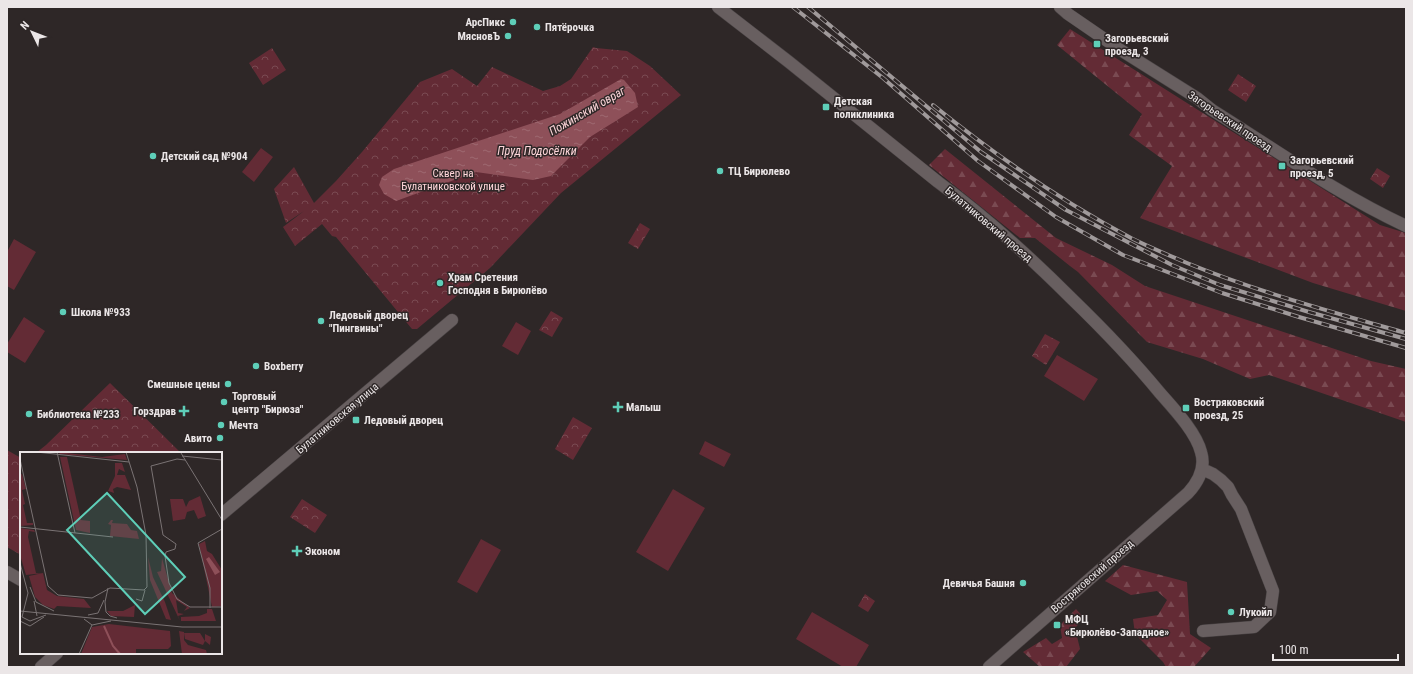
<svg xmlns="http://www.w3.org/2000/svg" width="1413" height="674" font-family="'Roboto Condensed',sans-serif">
  <defs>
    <pattern id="forest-firs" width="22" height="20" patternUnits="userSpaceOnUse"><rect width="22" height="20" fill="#632b35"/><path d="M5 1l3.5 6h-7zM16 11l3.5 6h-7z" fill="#7a4a52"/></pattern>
    <pattern id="park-crowns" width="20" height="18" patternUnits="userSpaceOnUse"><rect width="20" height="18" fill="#632b35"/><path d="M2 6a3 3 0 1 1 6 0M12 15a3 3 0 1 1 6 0" fill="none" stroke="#7a4a52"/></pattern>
    <pattern id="water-ripples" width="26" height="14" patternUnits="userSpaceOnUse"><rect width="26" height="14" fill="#8e5059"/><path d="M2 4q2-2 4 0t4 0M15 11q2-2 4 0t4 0" fill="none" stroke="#9e6971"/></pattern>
  </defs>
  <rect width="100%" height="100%" fill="#2e2727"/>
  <path fill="url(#forest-firs)" d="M 1070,29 L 1380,225 L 1406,233 L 1406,311 L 1313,283 L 1140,218 L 1172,166 L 1129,135 L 1142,114 L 1057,45 Z
    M 945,149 L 1056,238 L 1112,265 L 1145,286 L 1371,361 L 1406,369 L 1406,422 L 1269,375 L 1250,379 L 1203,359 L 1147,342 L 1078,272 L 1070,266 L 1035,238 L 1020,238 L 929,165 Z
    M 1123,565 L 1187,582 L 1190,634 L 1211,648 L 1194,667 L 1166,667 L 1163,662 L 1135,634 L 1133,619 L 1158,615 L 1167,600 L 1157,591 L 1131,595 L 1105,581 Z
    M 1076,609 L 1084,618 L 1075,628 L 1080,649 L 1066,667 L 1040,667 L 1023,652 L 1046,638 L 1052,644 L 1062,638 L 1060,625 Z"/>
  <path fill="url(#park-crowns)" d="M 593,47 L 596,48 L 627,51 L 650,66 L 681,95 L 561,193 L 490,268 L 417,329 L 412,329 L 336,237 L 332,236 L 322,224 L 295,246 L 283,227 L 304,211 L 286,223 L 274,189 L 294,167 L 314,203 L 336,181 L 362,152 L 420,82 L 452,69 L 477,86 L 492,67 L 543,91 L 560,86 L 571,79 Z
    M 272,48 L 286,70 L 263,85 L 249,63 Z
    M 1238,74 L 1256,86 L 1246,102 L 1228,90 Z
    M 1377,168 L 1390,176 L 1383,188 L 1370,179 Z
    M 640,223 L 650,229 L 638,249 L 628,243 Z
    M 551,311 L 563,318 L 552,337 L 539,330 Z
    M 1045,334 L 1060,342 L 1046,365 L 1032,356 Z
    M 110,383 L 181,453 L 36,453 L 46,445 Z
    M 573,417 L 592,428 L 573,460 L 555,449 Z
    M 7,450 L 21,458 L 21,555 L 7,547 Z
    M 302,499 L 327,515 L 315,533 L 290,517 Z
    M 865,594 L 875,601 L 868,612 L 858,606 Z"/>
  <path fill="#632b35" d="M 261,148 L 273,157 L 254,182 L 242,172 Z
    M 14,239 L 36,252 L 14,290 L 7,286 L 7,252 Z
    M 24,317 L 45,331 L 25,363 L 7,352 L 7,344 Z
    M 516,322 L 531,331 L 518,355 L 502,346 Z
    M 1057,355 L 1098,379 L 1084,401 L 1044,376 Z
    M 705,441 L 731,454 L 724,467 L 699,454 Z
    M 673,489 L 705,508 L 668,571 L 636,552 Z
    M 481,539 L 501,550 L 477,593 L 457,582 Z
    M 812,612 L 869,645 L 856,667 L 843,667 L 796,639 Z"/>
  <path fill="url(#water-ripples)" d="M 621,79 L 624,80 L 635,93 L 638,107 L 590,137 L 551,176 L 533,180 L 476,172 L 396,201 L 384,194 L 379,185 L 382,177 L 394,169 L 560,114 Z"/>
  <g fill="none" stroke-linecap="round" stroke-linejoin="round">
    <defs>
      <path id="minor" d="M 718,7 L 789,62 L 938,182 C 986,217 1029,256 1071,298 C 1102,328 1132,359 1160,393 C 1174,409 1196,432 1201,452 C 1206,468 1198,482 1188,493 L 989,667
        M 1060,7 L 1068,14 L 1119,49 L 1197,98 L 1212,110 C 1276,150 1337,194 1406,226
        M 1202,469 L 1213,474 L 1221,480 L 1228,487 L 1232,495 L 1241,509 L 1273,591 L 1270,612 L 1254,627 L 1203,631
        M 221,515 L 452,320
        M 7,572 L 21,580
        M 41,667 L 57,653"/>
    </defs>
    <use href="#minor" stroke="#494344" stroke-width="13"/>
    <use href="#minor" stroke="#685f60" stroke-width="12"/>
    <defs>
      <path id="rail" d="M 793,7 L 883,78 L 978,161 L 1056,217 L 1123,255 L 1222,293 L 1299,317 L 1406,348
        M 808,7 L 981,152 L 1066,210 L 1172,265 L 1220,285 L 1309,312 L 1406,339
        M 933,105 C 995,155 1061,201 1131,238 C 1149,247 1168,255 1187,263 C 1258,292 1332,312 1406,333"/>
    </defs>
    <use href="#rail" stroke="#a09a9b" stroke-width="4"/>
    <use href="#rail" stroke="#2e2727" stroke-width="2.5" stroke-dasharray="8" stroke-linecap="butt"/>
  </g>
  <g fill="#5eceb8" stroke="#2e2727" stroke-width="1.5">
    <circle cx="513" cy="22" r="4"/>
    <circle cx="537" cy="27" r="4"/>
    <circle cx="508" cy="36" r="4"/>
    <rect x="1093" y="40" width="8" height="8" rx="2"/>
    <rect x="822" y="103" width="8" height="8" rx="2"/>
    <circle cx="153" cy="156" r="4"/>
    <rect x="1278" y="162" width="8" height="8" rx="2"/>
    <circle cx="720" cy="171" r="4"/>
    <circle cx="440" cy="283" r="4"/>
    <circle cx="63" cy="312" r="4"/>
    <circle cx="321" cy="321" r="4"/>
    <circle cx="256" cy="366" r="4"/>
    <circle cx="228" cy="384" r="4"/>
    <circle cx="224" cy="402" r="4"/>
    <path d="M616 401h4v4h4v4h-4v4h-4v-4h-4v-4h4z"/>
    <rect x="1182" y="404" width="8" height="8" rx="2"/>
    <path d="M182 405h4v4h4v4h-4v4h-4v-4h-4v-4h4z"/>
    <circle cx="29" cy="414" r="4"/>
    <rect x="352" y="416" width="8" height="8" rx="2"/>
    <circle cx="221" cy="425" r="4"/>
    <circle cx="220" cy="438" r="4"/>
    <path d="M295 545h4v4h4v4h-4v4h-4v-4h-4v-4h4z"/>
    <circle cx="1023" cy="583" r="4"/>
    <circle cx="1231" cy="612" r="4"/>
    <rect x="1053" y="621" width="8" height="8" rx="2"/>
  </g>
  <g text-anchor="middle" stroke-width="3" stroke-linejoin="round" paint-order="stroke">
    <g font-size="11" font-weight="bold" fill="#ebe6e7" stroke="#2e2727" text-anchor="start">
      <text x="505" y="26" text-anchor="end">АрсПикс</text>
      <text x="545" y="31">Пятёрочка</text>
      <text x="500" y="40" text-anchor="end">МясновЪ</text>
      <text x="1105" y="42">Загорьевский<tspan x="1105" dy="13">проезд, 3</tspan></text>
      <text x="834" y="105">Детская<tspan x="834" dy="13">поликлиника</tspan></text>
      <text x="161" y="160">Детский сад №904</text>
      <text x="1290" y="164">Загорьевский<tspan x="1290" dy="13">проезд, 5</tspan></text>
      <text x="728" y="175">ТЦ Бирюлево</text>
      <text x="448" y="281">Храм Сретения<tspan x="448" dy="13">Господня в Бирюлёво</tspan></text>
      <text x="71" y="316">Школа №933</text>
      <text x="329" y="319">Ледовый дворец<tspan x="329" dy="13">"Пингвины"</tspan></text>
      <text x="264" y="370">Boxberry</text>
      <text x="220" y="388" text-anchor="end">Смешные цены</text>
      <text x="232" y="400">Торговый<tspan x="232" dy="13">центр "Бирюза"</tspan></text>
      <text x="1194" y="406">Востряковский<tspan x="1194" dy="13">проезд, 25</tspan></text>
      <text x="626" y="411">Малыш</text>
      <text x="176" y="415" text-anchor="end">Горздрав</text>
      <text x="37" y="418">Библиотека №233</text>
      <text x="364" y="424">Ледовый дворец</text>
      <text x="229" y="429">Мечта</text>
      <text x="212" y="442" text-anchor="end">Авито</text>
      <text x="305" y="555">Эконом</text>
      <text x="1015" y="587" text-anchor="end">Девичья Башня</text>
      <text x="1239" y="616">Лукойл</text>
      <text x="1065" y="623">МФЦ<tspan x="1065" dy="13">«Бирюлёво-Западное»</tspan></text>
    </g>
    <g font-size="11" fill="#ebe6e7" stroke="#2e2727">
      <text transform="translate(1230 121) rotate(34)" y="4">Загорьевский проезд</text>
      <text transform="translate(989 224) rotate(40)" y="4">Булатниковский проезд</text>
      <text transform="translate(337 418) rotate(-40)" y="4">Булатниковская улица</text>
      <text transform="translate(1092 576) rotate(-41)" y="4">Востряковский проезд</text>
    </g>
    <g font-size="11" fill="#ffd6da" stroke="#2e2727">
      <text x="453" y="177">Сквер на<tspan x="453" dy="13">Булатниковской улице</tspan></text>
    </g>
    <g font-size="12" font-style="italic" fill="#fdd5d9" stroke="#2e2727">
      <text transform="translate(587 111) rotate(-30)" y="4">Пожинский овраг</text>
      <text x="537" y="155">Пруд Подосёлки</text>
    </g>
  </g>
  <g transform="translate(20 452)">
    <rect width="202" height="202" fill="#2e2727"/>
    <path d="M 38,0 L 82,5 L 105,2 L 107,8 L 40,2 ZM 2,22 L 6,37 L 2,38 L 5,52 L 3,53 L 7,71 L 13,71 L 13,73 L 0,74 L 0,23 ZM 0,76 L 14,78 L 15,80 L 9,79 L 8,85 L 16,121 L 23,121 L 6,123 L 0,103 Z" fill="#632b35"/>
    <path d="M 128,105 L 133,125 L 145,150 L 151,168 L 146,167 L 130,128 ZM 142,106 L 152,141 L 170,156 L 164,159 L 167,155 L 156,148 L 158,161 L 164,162 L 158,164 L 160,169 L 137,120 L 141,119 ZM 115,153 L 114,165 L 91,164 L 87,159 L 103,159 ZM 187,157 L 192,157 L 196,169 L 161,169 L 161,165 L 179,164 L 187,161 ZM 159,179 L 164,180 L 164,188 L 168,193 L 186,198 L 187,202 L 162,202 ZM 164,181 L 180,181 L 185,189 L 185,182 L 191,185 L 190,193 L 185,189 L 183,193 L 165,187 Z" fill="#632b35"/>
    <path d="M 40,5 L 47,5 L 61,68 L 70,69 L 70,81 L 56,78 ZM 95,11 L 102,11 L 105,20 L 99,17 L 97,23 L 105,23 L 111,38 L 97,35 L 93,37 L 94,41 L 88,39 L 95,24 ZM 180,44 L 186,64 L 178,67 L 174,58 L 167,60 L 165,67 L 153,69 L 150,47 L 163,47 L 166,55 L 169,49 ZM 91,68 L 93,68 L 92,71 L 107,72 L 111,78 L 117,79 L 119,87 L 90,84 L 91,73 L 88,72 ZM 185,89 L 187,99 L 192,102 L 202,118 L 202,154 L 192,155 L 179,92 ZM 23,121 L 27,138 L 37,144 L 64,147 L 71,156 L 37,154 L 34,157 L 23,153 L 15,145 L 9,124 Z" fill="#632b35"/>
    <path d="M 89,172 L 150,179 L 151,194 L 148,197 L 116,197 L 116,202 L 61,202 L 72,175 Z" fill="#632b35"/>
    <path d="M 189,105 L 200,120 L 195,123 L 186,107 Z" fill="#8e5059"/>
    <path fill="none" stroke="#8e5059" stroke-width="2" d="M 84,174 L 93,194 L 100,202"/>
    <path fill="none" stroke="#7a7374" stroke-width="1" d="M 16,0 L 109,10M 37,0 L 55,81M 161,1 L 202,68M 162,4 L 202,8M 0,7 L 28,134 L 38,143 L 72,146 L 90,136 L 124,138 L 127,135 L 126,83 L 117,35 L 106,0M 165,8 L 157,7 L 131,14 L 143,83 L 156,92 L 155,97 L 146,100 L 145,104 L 149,131 L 157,147 L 170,155 L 202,155M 0,75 L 93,85M 0,111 L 8,141 L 2,165 L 10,169 L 26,163M 10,135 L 16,150 L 34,159M 88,136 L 85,150 L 86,160 L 90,164 L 97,166M 116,147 L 122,149 L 125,138M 14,149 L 17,164M 190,156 L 190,136 L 178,91 L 202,77M 0,159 L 162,175 L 202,175M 68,163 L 78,161 L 84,148M 64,167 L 72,173 L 91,169M 0,169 L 10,174 L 24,165M 59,202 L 72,173"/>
    <path fill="#5eceb8" fill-opacity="0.15" stroke="#5eceb8" stroke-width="2" d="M 87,41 L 165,125 L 125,162 L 47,78 Z"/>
    <rect width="202" height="202" fill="none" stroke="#ebe6e7" stroke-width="2"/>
  </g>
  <rect width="1413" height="674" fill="none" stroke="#ebe6e7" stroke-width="16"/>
  <g transform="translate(32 32) rotate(313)" stroke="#2e2727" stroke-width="3" paint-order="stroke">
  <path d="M0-3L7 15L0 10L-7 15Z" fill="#ebe6e7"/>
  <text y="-6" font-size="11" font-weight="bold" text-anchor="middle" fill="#ebe6e7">N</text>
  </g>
  <path d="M1273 654v6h125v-6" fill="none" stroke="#ebe6e7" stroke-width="2"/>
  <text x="1279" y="654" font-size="12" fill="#ebe6e7" stroke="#2e2727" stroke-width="3" paint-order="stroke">100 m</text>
</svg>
